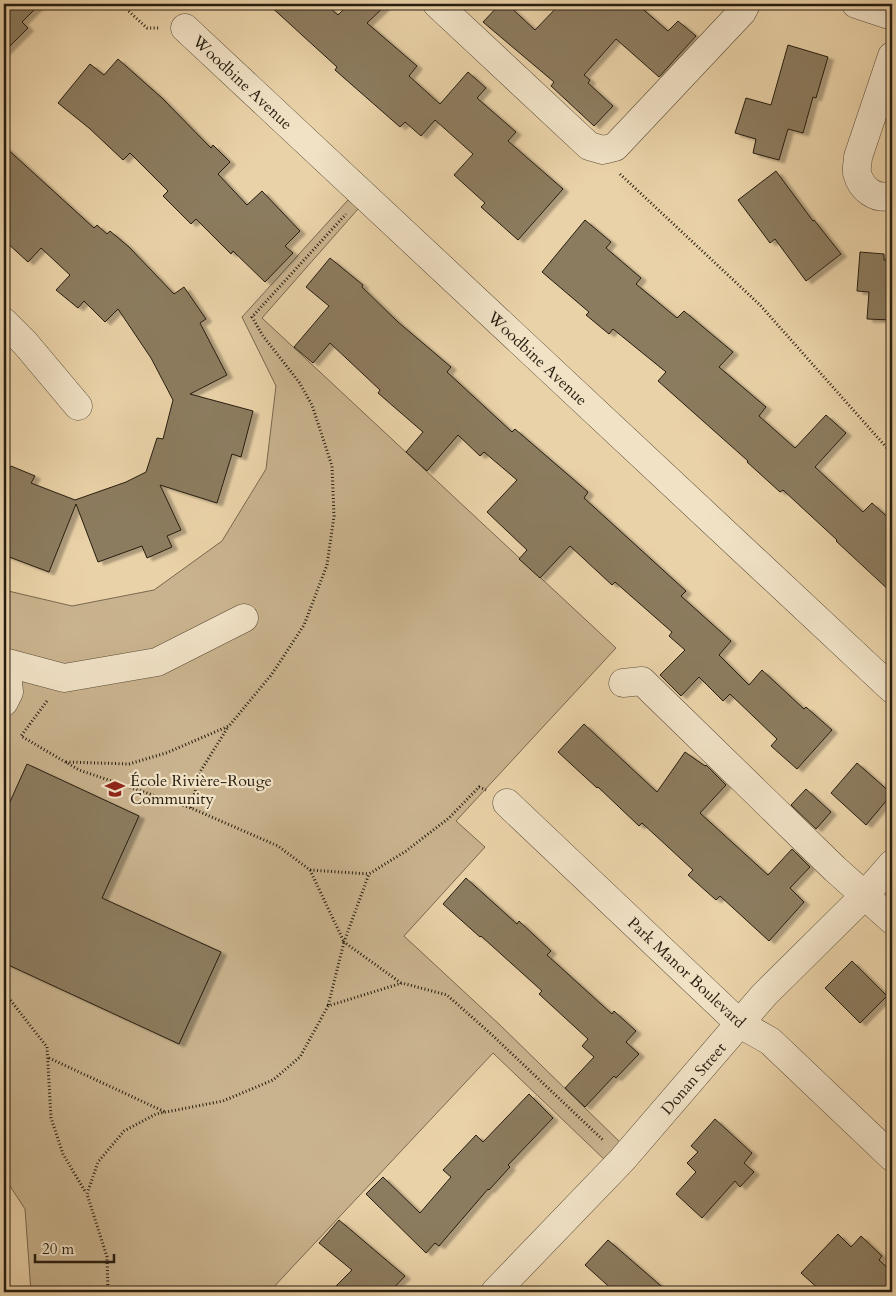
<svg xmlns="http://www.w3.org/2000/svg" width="896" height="1296" font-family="Cardo,serif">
  <defs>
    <filter id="shadow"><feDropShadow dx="5.5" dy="3" stdDeviation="1" flood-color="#0004"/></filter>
  </defs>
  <rect width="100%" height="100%" fill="#ead2a8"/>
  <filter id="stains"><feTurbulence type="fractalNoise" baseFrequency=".004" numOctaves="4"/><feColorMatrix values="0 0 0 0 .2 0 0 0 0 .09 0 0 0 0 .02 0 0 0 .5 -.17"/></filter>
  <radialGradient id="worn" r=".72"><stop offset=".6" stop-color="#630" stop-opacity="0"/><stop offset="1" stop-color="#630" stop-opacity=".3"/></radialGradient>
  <path fill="#c9b38e" stroke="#78684f" d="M 364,195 L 358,209 L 262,318 L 616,648 L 456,821 L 485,847 L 404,936 L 500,1025 L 624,1146 L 608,1163 L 493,1053 L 269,1292 L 31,1292 L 25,1209 L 4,1177 L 4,590 L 72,606 L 154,590 L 222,541 L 266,469 L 276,386 L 242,317 L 348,200 Z"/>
  <path fill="#8c7b5f" stroke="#261d10" filter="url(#shadow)" d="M 4,4 L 40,4 L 22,22 L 28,28 L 4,52 Z
    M 268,4 L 325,4 L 338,15 L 349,4 L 387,4 L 367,23 L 417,66 L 409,76 L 440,104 L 468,72 L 486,88 L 477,98 L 516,132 L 508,141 L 563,189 L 518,240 L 481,207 L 485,203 L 454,175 L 473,154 L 435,120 L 421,136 L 405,122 L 400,127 L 335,70 L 337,67 Z
    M 500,4 L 507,4 L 535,30 L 560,4 L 637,4 L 668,31 L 678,21 L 696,36 L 659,77 L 616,39 L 584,75 L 590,80 L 588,83 L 613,106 L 594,126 L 551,86 L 554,82 L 483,22 Z
    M 788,45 L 828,57 L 816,98 L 813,97 L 803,133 L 788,129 L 779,160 L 753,153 L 756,139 L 735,133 L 746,98 L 771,105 Z
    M 118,59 L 162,98 L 211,148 L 213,145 L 230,162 L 218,174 L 247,205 L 262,191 L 300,231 L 285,246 L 293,253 L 265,282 L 233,251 L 231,254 L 196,219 L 191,224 L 163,196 L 168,191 L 130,153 L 123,160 L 89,128 L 58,103 L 90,64 L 104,75 Z
    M 4,146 L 94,228 L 97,225 L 107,234 L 110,231 L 129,247 L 174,294 L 184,287 L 206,319 L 200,323 L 227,375 L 190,394 L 253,411 L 241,457 L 232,454 L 217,503 L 160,485 L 181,530 L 167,536 L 172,547 L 147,558 L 142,546 L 98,562 L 76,504 L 49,572 L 4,555 L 4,481 L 11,466 L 35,476 L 31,483 L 75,500 L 126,482 L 146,472 L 157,438 L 163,439 L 173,400 L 151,358 L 118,309 L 105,322 L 84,301 L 78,308 L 56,290 L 70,275 L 41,248 L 28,262 L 4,240 Z
    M 776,171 L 813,221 L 814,220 L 841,254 L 806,281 L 775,239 L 770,243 L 738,200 Z
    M 585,220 L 611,242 L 606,248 L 641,278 L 636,284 L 677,318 L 684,311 L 733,352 L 719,367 L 766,407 L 759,416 L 795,448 L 826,415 L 846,433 L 815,467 L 863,512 L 872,503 L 892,521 L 892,593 L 836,541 L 837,540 L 783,490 L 780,492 L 747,462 L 748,461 L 658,381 L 666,372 L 613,329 L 609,334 L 586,315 L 589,312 L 542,272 Z
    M 860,252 L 884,254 L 884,260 L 892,261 L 892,320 L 867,319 L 869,292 L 857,291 Z
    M 330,258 L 363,285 L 362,287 L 398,322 L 451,367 L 447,372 L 512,432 L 515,429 L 588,492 L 584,498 L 686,591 L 681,596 L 731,641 L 719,655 L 749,685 L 762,670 L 804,709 L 806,707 L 832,730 L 797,769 L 771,746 L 777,739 L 730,694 L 723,701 L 699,677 L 681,696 L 660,675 L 685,650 L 669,636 L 672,632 L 615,582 L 612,585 L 570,546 L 540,578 L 519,559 L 527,550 L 487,512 L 517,480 L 484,452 L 480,456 L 458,435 L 427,471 L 406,452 L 423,432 L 378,393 L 380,390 L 330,343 L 313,363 L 294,347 L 329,306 L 306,287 Z
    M 584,724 L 657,792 L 685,752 L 705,766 L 706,765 L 726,785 L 700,813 L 768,875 L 792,849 L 810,867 L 790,888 L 804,902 L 769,941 L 720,896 L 716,900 L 688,875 L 693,870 L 642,823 L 639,826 L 598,787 L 597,788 L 558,752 Z
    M 857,763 L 892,794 L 866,825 L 831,793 Z
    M 27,764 L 139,816 L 102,898 L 221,952 L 179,1044 L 4,963 L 4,815 Z
    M 806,789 L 831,812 L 816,829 L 791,805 Z
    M 466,878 L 517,924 L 519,921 L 551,951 L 547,955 L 612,1014 L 614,1011 L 636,1031 L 626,1042 L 639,1054 L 616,1078 L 614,1076 L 585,1107 L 565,1088 L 594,1057 L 582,1046 L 588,1039 L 539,994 L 542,991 L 481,936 L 480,937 L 443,904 Z
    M 852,961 L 887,996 L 860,1023 L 825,988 Z
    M 529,1094 L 553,1118 L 508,1165 L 510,1167 L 489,1190 L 488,1189 L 439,1246 L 435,1243 L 426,1253 L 366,1194 L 383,1177 L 420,1213 L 451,1177 L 443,1170 L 476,1135 L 483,1142 Z
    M 715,1119 L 752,1153 L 744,1163 L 754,1172 L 740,1187 L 735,1181 L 702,1218 L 676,1194 L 696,1172 L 687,1163 L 698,1152 L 691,1146 Z
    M 339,1220 L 405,1276 L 390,1292 L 330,1292 L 352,1270 L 319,1243 Z
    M 838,1234 L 851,1247 L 861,1236 L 882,1256 L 879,1260 L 892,1272 L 892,1292 L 822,1292 L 801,1273 Z
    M 608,1240 L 668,1292 L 615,1292 L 585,1265 Z"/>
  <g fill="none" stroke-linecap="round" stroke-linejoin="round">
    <defs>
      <path id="minor" d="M 437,4 L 589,146 L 603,150 L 615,147 L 742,12 L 746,4
        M 856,4 L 892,16
        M 185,28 L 892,689
        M 892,56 L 858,157 C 858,162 856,168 857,173 C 861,189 876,201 892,195
        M 4,322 L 25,343 L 78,406
        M 4,662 L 64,678 L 157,662 L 244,618
        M 623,683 L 642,681 L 835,869 L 892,920
        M 4,702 L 9,692 L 6,664
        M 507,803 L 740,1024 L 770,1041 L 892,1157
        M 495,1292 L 622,1160 L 764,995 L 865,895 L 892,864"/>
    </defs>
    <use href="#minor" stroke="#574a36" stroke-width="29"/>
    <path stroke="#261d10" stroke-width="3" stroke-dasharray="1 2.5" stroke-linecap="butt" d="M 121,4 L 147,28 L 159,28
      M 620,174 L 760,305 L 887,448 L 892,451
      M 47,701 L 21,736 L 79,770 L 191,808 L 278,846 L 310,870 L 344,942 L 328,1006
      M 66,762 L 129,764 L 166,753 L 229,726 L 272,674 L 304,625 L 327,565 L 334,516 L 332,466 L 312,405 L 299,382 L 263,336 L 252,317 L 346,214
      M 191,808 L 200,772 L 228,727
      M 310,870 L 369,874
      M 401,983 L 344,942 L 369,874 L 406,851 L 449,818 L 479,787 L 486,790
      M 4,992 L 47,1047 L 51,1118 L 63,1154 L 86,1193
      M 49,1058 L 165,1112
      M 108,1292 L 107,1257 L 87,1194 L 98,1162 L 124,1131 L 156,1114 L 223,1101 L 273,1080 L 300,1057 L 328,1006 L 402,983 L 447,995 L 491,1034 L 603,1140"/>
    <use href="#minor" stroke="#f1e2c6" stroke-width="28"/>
  </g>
  <defs>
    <symbol id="school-bare" viewBox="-9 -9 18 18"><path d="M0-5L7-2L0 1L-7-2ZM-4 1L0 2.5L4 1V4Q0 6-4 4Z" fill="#8f2418" stroke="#f1e2c6" stroke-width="2.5" paint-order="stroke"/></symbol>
  </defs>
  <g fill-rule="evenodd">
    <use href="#school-bare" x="101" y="775" width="28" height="28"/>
  </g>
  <g text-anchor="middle" stroke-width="4.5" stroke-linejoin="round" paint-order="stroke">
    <g font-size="16" fill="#261d10" stroke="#f1e2c6">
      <text transform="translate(243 82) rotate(43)" y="6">Woodbine Avenue</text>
      <text transform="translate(538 358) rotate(43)" y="6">Woodbine Avenue</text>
      <text transform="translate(687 972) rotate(43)" y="6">Park Manor Boulevard</text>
      <text transform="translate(693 1078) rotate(-49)" y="6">Donan Street</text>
    </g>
    <g font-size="16" fill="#261d10" stroke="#f1e2c6" text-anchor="start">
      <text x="130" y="786">École Rivière-Rouge<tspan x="130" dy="18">Community</tspan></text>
    </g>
  </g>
  <rect width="896" height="1296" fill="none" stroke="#ead2a8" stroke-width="20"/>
  <rect x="5" y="5" width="886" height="1286" fill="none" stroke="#261d10" stroke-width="2.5"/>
  <rect x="10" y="10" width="876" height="1276" fill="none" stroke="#261d10"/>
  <path d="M35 1254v8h79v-8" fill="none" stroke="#261d10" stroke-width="2.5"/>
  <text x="42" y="1254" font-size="15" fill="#261d10" stroke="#f1e2c6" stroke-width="4" paint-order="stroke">20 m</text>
  <rect width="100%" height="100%" filter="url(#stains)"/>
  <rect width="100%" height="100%" fill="url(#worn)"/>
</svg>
